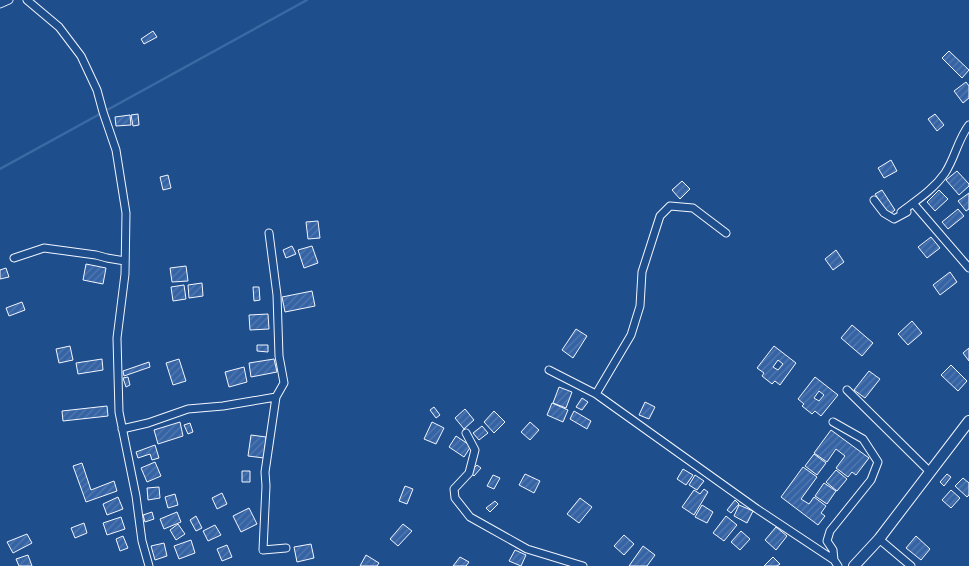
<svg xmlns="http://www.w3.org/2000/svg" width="969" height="566" font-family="'Fira Sans Condensed',sans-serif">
  <defs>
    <pattern id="building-hatch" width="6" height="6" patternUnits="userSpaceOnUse" patternTransform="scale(1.25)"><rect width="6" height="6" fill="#3563a3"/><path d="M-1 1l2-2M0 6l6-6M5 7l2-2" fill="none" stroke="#537ab1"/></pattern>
  </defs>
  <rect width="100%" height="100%" fill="#1f4e8c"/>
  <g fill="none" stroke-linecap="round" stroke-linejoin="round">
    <path stroke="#3b69a3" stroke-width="2.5" d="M 0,169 L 307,0"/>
  </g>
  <path fill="url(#building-hatch)" stroke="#f2f6ff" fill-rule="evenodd" d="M 153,31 L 157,37 L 144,44 L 141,39 Z
    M 949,51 L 969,70 L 962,78 L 942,58 Z
    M 966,82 L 969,86 L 969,98 L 963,103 L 954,91 Z
    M 138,114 L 139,125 L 133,126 L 131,115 Z
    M 935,114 L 944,125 L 937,131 L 928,119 Z
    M 130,115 L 131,125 L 116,126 L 115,117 Z
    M 891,160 L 897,171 L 884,178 L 878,168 Z
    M 957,171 L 969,184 L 969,186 L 959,195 L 946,180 Z
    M 168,175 L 171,188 L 163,190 L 160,177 Z
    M 682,181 L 690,189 L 680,199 L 672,190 Z
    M 882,190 L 895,210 L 889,215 L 875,194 Z
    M 939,190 L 948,199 L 935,211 L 927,202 Z
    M 969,193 L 969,209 L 966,211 L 958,201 Z
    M 958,209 L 964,216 L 948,229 L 942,222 Z
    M 318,221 L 320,238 L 308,239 L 306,222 Z
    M 931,237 L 940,248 L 927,258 L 918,247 Z
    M 292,246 L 296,254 L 286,258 L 283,250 Z
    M 312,246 L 318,263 L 304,268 L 298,250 Z
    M 836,250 L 844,262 L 833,270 L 825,259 Z
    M 86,264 L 106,268 L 103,284 L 83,280 Z
    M 186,266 L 188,281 L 172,282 L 170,268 Z
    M 6,268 L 9,277 L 0,279 L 0,270 Z
    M 950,272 L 957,282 L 940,295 L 933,285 Z
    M 202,283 L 203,296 L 189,298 L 188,285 Z
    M 184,285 L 186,299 L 173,301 L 171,287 Z
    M 253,287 L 259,287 L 260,300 L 254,301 Z
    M 312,291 L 315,306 L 285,312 L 282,297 Z
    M 22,302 L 25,310 L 9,316 L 6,308 Z
    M 268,314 L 269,329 L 250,330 L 249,315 Z
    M 912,321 L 922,333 L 908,345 L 898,334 Z
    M 852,325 L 873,343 L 862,356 L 841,338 Z
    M 576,329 L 587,336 L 573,358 L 562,350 Z
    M 257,345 L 268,345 L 268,352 L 257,351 Z
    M 70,346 L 73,360 L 59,363 L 56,349 Z
    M 774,346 L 796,363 L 780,385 L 775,381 L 772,384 L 762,376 L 764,373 L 757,368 ZM 778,360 L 783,364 L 778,370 L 773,367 Z
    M 969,348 L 969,361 L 963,353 Z
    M 102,359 L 103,370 L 78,374 L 76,363 Z
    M 179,359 L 186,381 L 173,385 L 166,363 Z
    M 274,359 L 277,372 L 251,377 L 249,363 Z
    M 149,362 L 150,367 L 124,376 L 123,371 Z
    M 951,365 L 967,381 L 958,391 L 941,375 Z
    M 244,367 L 247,382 L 229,387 L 225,372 Z
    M 869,371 L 880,379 L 865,398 L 854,390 Z
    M 128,377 L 130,385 L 126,387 L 123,378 Z
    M 815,377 L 838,395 L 821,416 L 815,411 L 812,414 L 802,406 L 804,404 L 798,399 ZM 819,391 L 824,395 L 819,401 L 814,398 Z
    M 559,387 L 572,392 L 566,408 L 553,403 Z
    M 582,398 L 588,402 L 582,410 L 576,407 Z
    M 645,402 L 655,407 L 649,419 L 639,415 Z
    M 552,403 L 568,410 L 563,422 L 547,415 Z
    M 107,406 L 108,416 L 63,421 L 62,411 Z
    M 434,407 L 440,415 L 436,418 L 430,410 Z
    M 465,409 L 474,420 L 464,429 L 455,418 Z
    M 494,411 L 505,422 L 494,433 L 484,422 Z
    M 574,411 L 591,421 L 587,429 L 570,419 Z
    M 180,422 L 183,436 L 158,444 L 154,430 Z
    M 432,422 L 444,428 L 436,444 L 424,439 Z
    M 530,422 L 539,430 L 530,440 L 521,432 Z
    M 190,423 L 193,432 L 188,434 L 184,425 Z
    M 482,426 L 488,433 L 479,440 L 473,433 Z
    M 831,430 L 869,458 L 856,475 L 852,472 L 848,477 L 836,468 L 845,456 L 836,449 L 827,462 L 814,453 Z
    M 251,435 L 266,437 L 264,458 L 248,456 Z
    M 456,436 L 471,446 L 464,457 L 449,447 Z
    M 155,445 L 159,458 L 152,460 L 150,454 L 138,458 L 136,452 Z
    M 814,454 L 826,463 L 817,475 L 805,466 Z
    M 155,462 L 161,476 L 147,482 L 141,468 Z
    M 82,463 L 91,490 L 114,481 L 117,491 L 86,502 L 73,466 Z
    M 477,465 L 481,468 L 474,476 L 470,472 Z
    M 803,467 L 817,477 L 801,499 L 809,504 L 814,497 L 826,506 L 821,513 L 825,516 L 818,525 L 781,497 Z
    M 683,469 L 693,475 L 686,485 L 677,479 Z
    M 836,470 L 847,479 L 837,491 L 826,482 Z
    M 242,471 L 250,471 L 250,482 L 242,482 Z
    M 525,474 L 540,481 L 534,493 L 519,485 Z
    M 947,474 L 951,477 L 944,486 L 940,482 Z
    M 493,475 L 500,478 L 494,489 L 487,486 Z
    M 695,475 L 704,481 L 697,490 L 689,485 Z
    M 963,478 L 969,483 L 969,495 L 967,497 L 955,486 Z
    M 824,483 L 836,491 L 827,504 L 815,496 Z
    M 405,486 L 413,489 L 407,504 L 399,501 Z
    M 159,487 L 160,498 L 148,500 L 147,488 Z
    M 704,489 L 708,492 L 694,515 L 682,507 L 694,490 L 700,494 Z
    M 951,490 L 960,498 L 951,508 L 942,500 Z
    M 222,493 L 227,504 L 217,509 L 212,498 Z
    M 175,494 L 178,505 L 168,508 L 165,497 Z
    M 118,497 L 123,509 L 107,515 L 103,504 Z
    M 580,498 L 592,507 L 579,523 L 567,514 Z
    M 735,500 L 739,504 L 731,513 L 727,510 Z
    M 495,501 L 498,504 L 490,512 L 486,508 Z
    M 702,505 L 713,512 L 707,523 L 695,517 Z
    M 739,505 L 753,511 L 747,523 L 734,516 Z
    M 249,508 L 257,524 L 241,532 L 233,516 Z
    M 152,512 L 154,519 L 145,522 L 143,515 Z
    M 177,512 L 181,522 L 164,529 L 160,519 Z
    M 196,516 L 202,528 L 196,531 L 190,520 Z
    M 726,516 L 737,525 L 724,541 L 713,533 Z
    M 121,517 L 125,529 L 107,535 L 103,523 Z
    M 84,523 L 87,533 L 75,538 L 71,528 Z
    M 178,524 L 185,534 L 176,540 L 170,530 Z
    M 403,524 L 412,531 L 398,546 L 390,539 Z
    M 215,525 L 221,535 L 208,541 L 203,531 Z
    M 776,527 L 787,536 L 776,550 L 765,540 Z
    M 741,531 L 750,539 L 740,550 L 731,542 Z
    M 27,534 L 32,543 L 13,553 L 7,542 Z
    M 624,535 L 634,544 L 624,555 L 614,546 Z
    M 123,536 L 128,548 L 120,551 L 116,539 Z
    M 916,536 L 930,549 L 921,560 L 906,548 Z
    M 191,540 L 195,553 L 179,559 L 174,546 Z
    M 164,543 L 167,556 L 155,560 L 151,546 Z
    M 311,544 L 314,558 L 297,562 L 294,547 Z
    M 227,545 L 232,557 L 222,561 L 217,549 Z
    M 643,546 L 655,555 L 647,566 L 629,566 Z
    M 515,550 L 526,555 L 521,566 L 509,561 Z
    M 28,555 L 32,566 L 19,566 L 16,559 Z
    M 366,555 L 379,563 L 377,566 L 360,566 Z
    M 460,557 L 469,562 L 466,566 L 453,566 Z
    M 773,557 L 780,564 L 777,566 L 764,566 Z"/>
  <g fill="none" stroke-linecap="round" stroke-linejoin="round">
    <defs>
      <path id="minor" d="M 27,0 L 59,27 L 81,56 L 97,90 L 103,112 L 116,150 L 126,213 L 125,274 L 117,338 L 119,412 L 136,496 L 142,541 L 149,566
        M 0,4 L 9,0
        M 874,200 L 884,213 L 894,219 L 907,212
        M 913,203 L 969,268
        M 901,212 C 917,200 933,190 945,173 C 955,158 958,139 969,125
        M 269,233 L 277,295 L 279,356 L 284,383 L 276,397 L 265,472 L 266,486 L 263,550 L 286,548
        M 14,258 L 44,248 L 96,255 L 107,258 L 125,261
        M 549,370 L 596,394 L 757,509 L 834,560 L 838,566
        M 847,390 L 930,472
        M 596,394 L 631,335 L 640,306 L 642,272 L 660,216 L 670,206 L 693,208 L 726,233
        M 833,422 L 863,439 L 878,462 L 871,480 L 830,531 L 827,541 L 833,550 L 834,560
        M 122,429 L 148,423 L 188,409 L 223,406 L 276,397
        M 466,433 L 475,450 L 469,473 L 454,489 L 455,498 L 470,517 L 527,549 L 583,566
        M 879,539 L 911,566"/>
      <path id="secondary" d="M 854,566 L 879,539 L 969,421"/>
    </defs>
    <use href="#minor" stroke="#f2f6ff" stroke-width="9"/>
    <use href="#secondary" stroke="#f2f6ff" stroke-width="12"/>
    <use href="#minor" stroke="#1f4e8c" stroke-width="7"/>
    <use href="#secondary" stroke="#1f4e8c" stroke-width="10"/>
  </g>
</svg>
